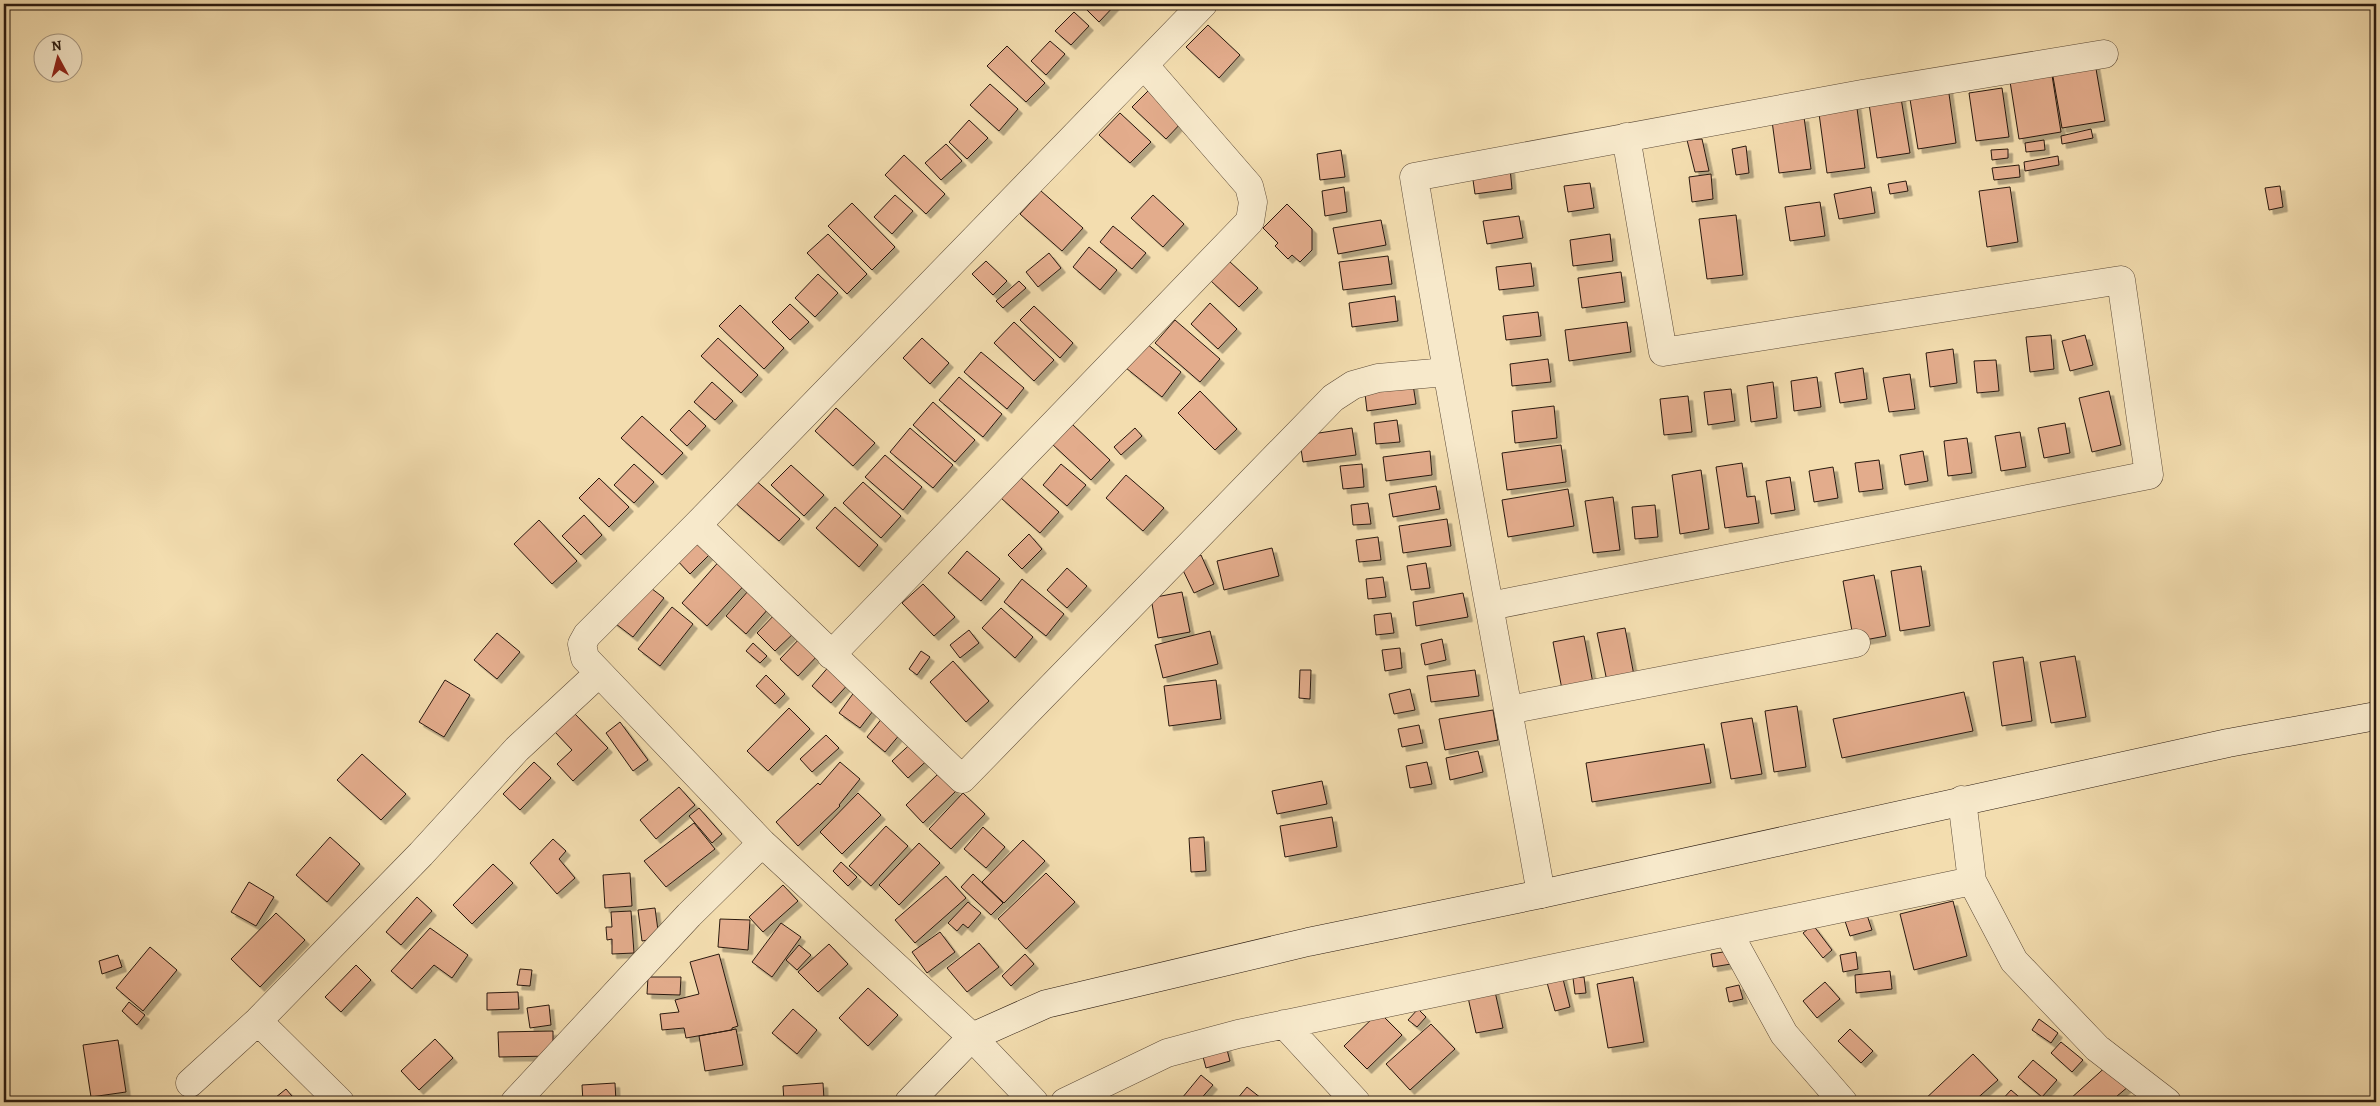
<svg xmlns="http://www.w3.org/2000/svg" width="2380" height="1106" font-family="Alegreya,serif">
  <defs>
    <filter id="shadow"><feDropShadow dx="4.5" dy="4.5" stdDeviation="0" flood-color="#0004"/></filter>
  </defs>
  <rect width="100%" height="100%" fill="#f3ddaf"/>
  <filter id="stains"><feTurbulence type="fractalNoise" baseFrequency=".004" numOctaves="4"/><feColorMatrix values="0 0 0 0 .2 0 0 0 0 .09 0 0 0 0 .02 0 0 0 .5 -.17"/></filter>
  <radialGradient id="worn" r=".72"><stop offset=".6" stop-color="#630" stop-opacity="0"/><stop offset="1" stop-color="#630" stop-opacity=".3"/></radialGradient>
  <path fill="#e3ac8c" stroke="#29190f" filter="url(#shadow)" d="M 1084,4 L 1116,4 L 1099,22 L 1082,5 Z
    M 1074,12 L 1089,26 L 1071,45 L 1055,31 Z
    M 1208,25 L 1240,55 L 1219,78 L 1186,47 Z
    M 1050,41 L 1065,54 L 1046,75 L 1031,61 Z
    M 1007,46 L 1045,83 L 1026,102 L 987,66 Z
    M 2095,63 L 2105,121 L 2062,128 L 2052,71 Z
    M 2051,69 L 2061,132 L 2019,139 L 2009,75 Z
    M 990,84 L 1018,109 L 999,131 L 970,105 Z
    M 1948,87 L 1956,143 L 1918,149 L 1909,93 Z
    M 2002,88 L 2009,137 L 1976,141 L 1969,93 Z
    M 1150,89 L 1183,121 L 1166,139 L 1132,107 Z
    M 1900,92 L 1910,153 L 1877,158 L 1868,97 Z
    M 1856,101 L 1865,168 L 1827,173 L 1818,106 Z
    M 1120,113 L 1151,142 L 1130,163 L 1099,135 Z
    M 1804,117 L 1811,169 L 1779,173 L 1772,121 Z
    M 969,120 L 988,138 L 967,159 L 949,142 Z
    M 2091,129 L 2093,138 L 2062,144 L 2061,136 Z
    M 1702,139 L 1709,171 L 1695,172 L 1687,140 Z
    M 2044,140 L 2045,150 L 2026,152 L 2025,143 Z
    M 946,144 L 962,161 L 941,180 L 925,163 Z
    M 1746,146 L 1749,173 L 1736,175 L 1732,149 Z
    M 2008,149 L 2008,158 L 1992,160 L 1991,150 Z
    M 1341,150 L 1345,177 L 1320,180 L 1317,154 Z
    M 904,155 L 945,194 L 926,214 L 885,175 Z
    M 2058,156 L 2059,165 L 2025,171 L 2024,162 Z
    M 2019,165 L 2020,177 L 1994,180 L 1992,168 Z
    M 1510,168 L 1512,189 L 1475,194 L 1472,173 Z
    M 1711,174 L 1713,199 L 1692,202 L 1689,177 Z
    M 1906,181 L 1908,191 L 1890,194 L 1888,184 Z
    M 1590,183 L 1594,208 L 1568,212 L 1564,186 Z
    M 2280,186 L 2283,207 L 2269,210 L 2265,188 Z
    M 1344,187 L 1347,212 L 1325,216 L 1322,191 Z
    M 1871,187 L 1875,213 L 1839,219 L 1834,194 Z
    M 2010,187 L 2018,242 L 1987,247 L 1979,191 Z
    M 1041,191 L 1083,228 L 1062,251 L 1020,214 Z
    M 895,195 L 913,211 L 892,234 L 874,217 Z
    M 1153,195 L 1184,224 L 1163,247 L 1131,218 Z
    M 1820,202 L 1825,236 L 1790,241 L 1785,207 Z
    M 852,203 L 895,247 L 872,270 L 828,226 Z
    M 1287,204 L 1312,229 L 1312,250 L 1300,262 L 1292,255 L 1288,259 L 1275,246 L 1278,243 L 1263,228 Z
    M 1736,215 L 1743,275 L 1707,279 L 1699,219 Z
    M 1519,216 L 1523,238 L 1487,244 L 1483,221 Z
    M 1381,220 L 1386,245 L 1338,254 L 1333,228 Z
    M 1113,226 L 1146,253 L 1132,269 L 1100,242 Z
    M 828,234 L 867,274 L 847,294 L 807,253 Z
    M 1610,234 L 1613,261 L 1573,266 L 1570,240 Z
    M 1089,247 L 1117,270 L 1100,290 L 1073,267 Z
    M 1049,253 L 1061,268 L 1038,287 L 1026,272 Z
    M 1388,256 L 1392,284 L 1343,290 L 1339,262 Z
    M 986,261 L 1007,281 L 993,295 L 972,274 Z
    M 1229,261 L 1258,288 L 1239,307 L 1211,281 Z
    M 1531,263 L 1534,286 L 1499,290 L 1496,267 Z
    M 1621,272 L 1625,302 L 1582,308 L 1578,278 Z
    M 818,274 L 838,293 L 815,317 L 795,298 Z
    M 1019,281 L 1026,288 L 1003,308 L 996,301 Z
    M 1395,296 L 1398,321 L 1352,327 L 1349,303 Z
    M 1210,303 L 1237,329 L 1218,349 L 1191,324 Z
    M 790,304 L 809,322 L 790,340 L 772,322 Z
    M 740,305 L 784,348 L 764,369 L 719,326 Z
    M 1034,306 L 1073,343 L 1060,358 L 1020,320 Z
    M 1538,312 L 1541,336 L 1506,340 L 1503,316 Z
    M 1175,320 L 1220,359 L 1200,382 L 1155,343 Z
    M 1014,322 L 1054,360 L 1034,381 L 994,343 Z
    M 1627,322 L 1631,352 L 1569,361 L 1565,330 Z
    M 2051,335 L 2054,369 L 2030,372 L 2026,337 Z
    M 2085,335 L 2093,365 L 2070,371 L 2062,341 Z
    M 718,338 L 758,375 L 741,393 L 701,356 Z
    M 922,338 L 949,363 L 930,384 L 903,358 Z
    M 1146,343 L 1181,372 L 1162,397 L 1126,368 Z
    M 1953,349 L 1957,383 L 1930,387 L 1926,353 Z
    M 981,352 L 1024,388 L 1007,409 L 964,372 Z
    M 1548,359 L 1551,382 L 1512,386 L 1510,364 Z
    M 1996,360 L 1999,391 L 1977,393 L 1974,361 Z
    M 1863,368 L 1867,399 L 1840,403 L 1835,373 Z
    M 1910,374 L 1915,409 L 1889,412 L 1883,378 Z
    M 959,377 L 1002,414 L 983,437 L 939,400 Z
    M 1817,377 L 1821,407 L 1794,411 L 1791,381 Z
    M 1412,378 L 1416,404 L 1367,411 L 1364,385 Z
    M 712,382 L 733,401 L 715,420 L 694,402 Z
    M 1773,382 L 1777,418 L 1751,422 L 1747,386 Z
    M 1731,389 L 1735,421 L 1708,425 L 1704,392 Z
    M 1200,391 L 1237,429 L 1215,450 L 1178,413 Z
    M 2109,391 L 2121,445 L 2092,452 L 2079,398 Z
    M 1688,396 L 1692,432 L 1664,435 L 1660,399 Z
    M 933,402 L 975,440 L 955,462 L 913,425 Z
    M 1554,406 L 1557,438 L 1515,443 L 1512,411 Z
    M 836,408 L 875,443 L 853,466 L 815,431 Z
    M 689,410 L 706,426 L 687,446 L 670,430 Z
    M 642,416 L 683,453 L 662,475 L 621,438 Z
    M 1397,420 L 1400,442 L 1376,444 L 1374,423 Z
    M 2065,423 L 2070,453 L 2044,458 L 2038,428 Z
    M 1072,424 L 1110,460 L 1091,480 L 1052,444 Z
    M 910,428 L 953,465 L 933,488 L 890,452 Z
    M 1135,428 L 1142,436 L 1121,455 L 1114,447 Z
    M 1352,428 L 1356,455 L 1303,462 L 1299,436 Z
    M 2020,432 L 2026,467 L 2001,471 L 1995,436 Z
    M 1967,438 L 1972,473 L 1948,476 L 1944,441 Z
    M 1561,445 L 1566,482 L 1507,490 L 1502,453 Z
    M 1430,451 L 1432,475 L 1386,481 L 1383,457 Z
    M 1923,451 L 1928,481 L 1905,485 L 1900,455 Z
    M 885,455 L 922,487 L 903,510 L 865,477 Z
    M 1879,460 L 1883,489 L 1859,492 L 1855,463 Z
    M 1742,463 L 1747,497 L 1755,496 L 1759,523 L 1725,528 L 1716,467 Z
    M 634,464 L 654,482 L 634,503 L 614,485 Z
    M 1061,464 L 1086,485 L 1067,506 L 1043,485 Z
    M 1362,464 L 1364,487 L 1343,489 L 1340,466 Z
    M 791,465 L 824,495 L 804,516 L 771,485 Z
    M 1833,467 L 1838,498 L 1814,502 L 1809,471 Z
    M 1701,470 L 1709,529 L 1680,534 L 1672,475 Z
    M 1126,475 L 1164,508 L 1143,531 L 1106,498 Z
    M 1020,477 L 1059,512 L 1040,533 L 1001,498 Z
    M 1790,477 L 1795,510 L 1771,514 L 1766,481 Z
    M 599,478 L 629,507 L 609,527 L 579,498 Z
    M 754,479 L 800,519 L 779,541 L 734,502 Z
    M 863,482 L 901,516 L 881,538 L 843,503 Z
    M 1436,486 L 1440,509 L 1393,517 L 1389,494 Z
    M 1568,489 L 1574,526 L 1508,537 L 1502,500 Z
    M 1613,497 L 1620,550 L 1593,553 L 1585,501 Z
    M 1368,503 L 1371,524 L 1353,525 L 1351,505 Z
    M 1655,505 L 1658,537 L 1635,539 L 1632,507 Z
    M 835,507 L 878,545 L 859,567 L 816,528 Z
    M 584,515 L 602,535 L 581,555 L 562,536 Z
    M 1447,519 L 1451,546 L 1403,553 L 1399,526 Z
    M 539,520 L 577,561 L 552,584 L 514,544 Z
    M 698,534 L 714,550 L 690,574 L 675,558 Z
    M 1029,534 L 1042,549 L 1022,569 L 1008,555 Z
    M 1378,537 L 1381,560 L 1359,562 L 1356,540 Z
    M 1272,548 L 1279,576 L 1224,590 L 1217,561 Z
    M 967,551 L 1000,579 L 981,601 L 948,573 Z
    M 1201,555 L 1214,584 L 1194,593 L 1180,564 Z
    M 722,558 L 748,581 L 707,626 L 682,603 Z
    M 1426,563 L 1430,588 L 1411,590 L 1407,566 Z
    M 1921,566 L 1930,626 L 1900,631 L 1891,571 Z
    M 1067,568 L 1087,586 L 1067,608 L 1047,590 Z
    M 1874,575 L 1886,636 L 1854,642 L 1843,581 Z
    M 1383,577 L 1386,597 L 1368,599 L 1366,579 Z
    M 1022,579 L 1064,614 L 1046,636 L 1004,602 Z
    M 643,582 L 664,598 L 633,637 L 612,621 Z
    M 923,584 L 955,617 L 934,636 L 902,603 Z
    M 749,590 L 769,608 L 746,634 L 726,616 Z
    M 1182,592 L 1190,632 L 1158,638 L 1151,598 Z
    M 1463,593 L 1468,617 L 1416,626 L 1413,602 Z
    M 672,607 L 693,624 L 660,666 L 638,649 Z
    M 1001,608 L 1033,637 L 1015,658 L 982,628 Z
    M 778,611 L 797,630 L 775,651 L 757,633 Z
    M 1391,613 L 1394,633 L 1376,635 L 1374,615 Z
    M 1625,628 L 1636,686 L 1609,691 L 1597,633 Z
    M 969,630 L 979,643 L 960,658 L 950,645 Z
    M 1210,631 L 1218,664 L 1163,678 L 1155,645 Z
    M 497,633 L 520,652 L 497,679 L 474,660 Z
    M 804,634 L 822,651 L 798,676 L 780,659 Z
    M 1584,636 L 1595,694 L 1564,700 L 1553,642 Z
    M 1442,639 L 1446,660 L 1425,665 L 1421,644 Z
    M 753,643 L 767,656 L 760,663 L 746,651 Z
    M 1400,648 L 1402,668 L 1385,671 L 1382,650 Z
    M 921,651 L 930,657 L 917,675 L 909,669 Z
    M 2075,656 L 2086,717 L 2051,723 L 2040,662 Z
    M 2023,657 L 2032,721 L 2002,726 L 1993,662 Z
    M 953,661 L 989,701 L 966,722 L 930,682 Z
    M 831,664 L 851,681 L 831,703 L 812,686 Z
    M 1300,670 L 1311,670 L 1310,699 L 1299,698 Z
    M 1475,670 L 1479,696 L 1431,702 L 1427,676 Z
    M 766,675 L 785,694 L 775,704 L 756,686 Z
    M 445,680 L 470,695 L 444,737 L 419,722 Z
    M 1216,680 L 1221,719 L 1169,726 L 1164,686 Z
    M 1410,689 L 1415,710 L 1394,714 L 1389,694 Z
    M 855,691 L 876,707 L 860,728 L 839,713 Z
    M 1964,692 L 1973,731 L 1842,758 L 1833,719 Z
    M 1797,706 L 1806,767 L 1774,772 L 1765,711 Z
    M 789,708 L 810,729 L 768,771 L 747,751 Z
    M 1493,710 L 1498,740 L 1445,750 L 1439,719 Z
    M 887,712 L 906,727 L 885,752 L 867,737 Z
    M 575,714 L 608,748 L 573,781 L 557,764 L 572,750 L 555,732 Z
    M 1752,718 L 1762,774 L 1731,779 L 1721,723 Z
    M 620,722 L 648,760 L 633,771 L 606,733 Z
    M 1419,725 L 1423,743 L 1402,747 L 1398,729 Z
    M 826,735 L 839,748 L 812,772 L 800,759 Z
    M 918,737 L 934,754 L 908,778 L 892,761 Z
    M 1704,744 L 1711,783 L 1592,802 L 1586,763 Z
    M 1478,751 L 1483,772 L 1450,780 L 1446,758 Z
    M 362,754 L 406,794 L 381,820 L 337,780 Z
    M 534,762 L 551,778 L 520,810 L 503,794 Z
    M 840,762 L 860,779 L 839,805 L 840,806 L 798,846 L 776,822 L 818,783 L 820,785 Z
    M 1427,762 L 1432,784 L 1410,788 L 1406,766 Z
    M 939,773 L 956,791 L 923,823 L 906,805 Z
    M 1322,781 L 1327,804 L 1277,814 L 1272,791 Z
    M 679,787 L 695,805 L 656,839 L 640,820 Z
    M 858,793 L 881,815 L 842,854 L 820,832 Z
    M 963,793 L 985,814 L 951,849 L 929,829 Z
    M 699,808 L 722,834 L 712,843 L 689,816 Z
    M 1332,817 L 1337,847 L 1285,857 L 1280,826 Z
    M 694,823 L 715,849 L 666,887 L 644,861 Z
    M 886,826 L 908,846 L 871,886 L 849,866 Z
    M 983,827 L 1005,847 L 986,868 L 964,849 Z
    M 330,837 L 360,864 L 327,902 L 296,875 Z
    M 1204,837 L 1206,871 L 1191,872 L 1189,838 Z
    M 553,839 L 566,851 L 559,859 L 575,878 L 557,894 L 530,863 Z
    M 1023,840 L 1045,861 L 1004,903 L 982,882 Z
    M 919,843 L 940,863 L 899,905 L 879,885 Z
    M 841,862 L 857,877 L 848,886 L 833,871 Z
    M 493,864 L 513,883 L 472,924 L 453,905 Z
    M 630,873 L 632,906 L 605,908 L 603,875 Z
    M 1046,873 L 1075,902 L 1026,949 L 998,919 Z
    M 973,874 L 1003,903 L 991,915 L 961,887 Z
    M 946,876 L 966,898 L 915,943 L 895,920 Z
    M 249,882 L 274,897 L 256,926 L 231,912 Z
    M 783,885 L 798,901 L 763,932 L 749,917 Z
    M 417,897 L 432,911 L 401,945 L 386,932 Z
    M 1953,901 L 1967,956 L 1914,970 L 1900,914 Z
    M 968,902 L 981,913 L 968,928 L 963,924 L 957,931 L 948,923 Z
    M 655,908 L 659,938 L 642,941 L 638,910 Z
    M 631,911 L 634,953 L 612,954 L 612,939 L 607,940 L 606,927 L 612,927 L 611,912 Z
    M 276,913 L 305,940 L 260,987 L 231,959 Z
    M 1867,915 L 1872,930 L 1850,936 L 1845,921 Z
    M 720,919 L 750,920 L 748,950 L 718,947 Z
    M 781,923 L 801,937 L 772,977 L 752,962 Z
    M 1813,925 L 1832,950 L 1823,958 L 1803,933 Z
    M 430,928 L 468,955 L 452,978 L 434,965 L 412,989 L 391,971 Z
    M 940,932 L 955,952 L 927,973 L 912,952 Z
    M 979,943 L 999,967 L 967,992 L 947,968 Z
    M 829,944 L 848,964 L 818,992 L 798,972 Z
    M 799,945 L 811,955 L 797,970 L 786,960 Z
    M 150,947 L 177,970 L 143,1011 L 116,988 Z
    M 1729,951 L 1731,964 L 1713,967 L 1711,954 Z
    M 1856,952 L 1858,969 L 1843,972 L 1840,955 Z
    M 719,954 L 738,1026 L 732,1028 L 732,1030 L 686,1038 L 684,1028 L 662,1030 L 660,1014 L 679,1012 L 675,1000 L 699,994 L 690,962 Z
    M 1025,954 L 1034,964 L 1011,986 L 1002,976 Z
    M 118,955 L 122,967 L 102,974 L 99,961 Z
    M 356,965 L 371,980 L 341,1012 L 325,997 Z
    M 520,969 L 532,970 L 530,986 L 517,985 Z
    M 1890,971 L 1892,989 L 1856,993 L 1855,975 Z
    M 1562,975 L 1570,1007 L 1555,1011 L 1546,979 Z
    M 648,977 L 681,977 L 680,995 L 647,994 Z
    M 1584,977 L 1586,993 L 1575,994 L 1573,978 Z
    M 1633,977 L 1644,1042 L 1608,1048 L 1597,984 Z
    M 1825,982 L 1840,999 L 1817,1018 L 1803,1001 Z
    M 1739,985 L 1743,999 L 1729,1002 L 1726,988 Z
    M 1494,987 L 1503,1028 L 1476,1033 L 1467,993 Z
    M 868,988 L 898,1015 L 868,1046 L 839,1018 Z
    M 518,992 L 519,1009 L 487,1010 L 487,993 Z
    M 129,1002 L 145,1015 L 137,1025 L 122,1011 Z
    M 549,1005 L 551,1025 L 530,1028 L 527,1008 Z
    M 793,1009 L 817,1030 L 797,1054 L 772,1033 Z
    M 1418,1009 L 1426,1017 L 1417,1027 L 1408,1020 Z
    M 1379,1012 L 1402,1035 L 1367,1069 L 1344,1046 Z
    M 2039,1019 L 2058,1033 L 2051,1043 L 2032,1030 Z
    M 1431,1024 L 1455,1049 L 1410,1090 L 1386,1064 Z
    M 736,1029 L 743,1065 L 705,1071 L 699,1036 Z
    M 1850,1029 L 1873,1051 L 1861,1063 L 1838,1041 Z
    M 553,1031 L 553,1056 L 499,1057 L 498,1032 Z
    M 435,1039 L 453,1058 L 419,1090 L 401,1071 Z
    M 118,1040 L 126,1092 L 91,1097 L 83,1045 Z
    M 2061,1042 L 2083,1060 L 2072,1072 L 2051,1053 Z
    M 1226,1046 L 1230,1061 L 1206,1068 L 1202,1053 Z
    M 1973,1054 L 1998,1080 L 1973,1102 L 1922,1102 Z
    M 2033,1060 L 2057,1080 L 2042,1097 L 2018,1077 Z
    M 2109,1064 L 2129,1086 L 2110,1102 L 2072,1102 L 2070,1099 Z
    M 1201,1075 L 1213,1085 L 1198,1102 L 1187,1102 L 1182,1098 Z
    M 615,1083 L 616,1102 L 583,1102 L 582,1085 Z
    M 823,1083 L 824,1100 L 818,1100 L 818,1102 L 784,1102 L 783,1086 Z
    M 1247,1087 L 1266,1102 L 1241,1102 L 1237,1099 Z
    M 286,1089 L 297,1102 L 270,1102 Z
    M 2011,1090 L 2025,1102 L 2000,1102 Z"/>
  <g fill="none" stroke-linecap="round" stroke-linejoin="round">
    <defs>
      <path id="street" d="M 697,525 L 962,779 L 1333,398 L 1353,385 L 1378,378 L 1446,372
        M 1490,606 L 2149,475 L 2121,280 L 1663,352 L 1626,137
        M 831,655 L 1250,221 L 1253,202 L 1249,186 L 1144,65
        M 1509,710 L 1856,643
        M 1962,800 L 1972,881 L 2014,961 L 2097,1048 L 2167,1102
        M 1541,894 C 1499,655 1453,416 1414,177 L 1862,94 L 2104,54
        M 1728,932 L 1784,1034 L 1843,1102
        M 258,1021 L 340,1102
        M 1284,1024 L 1356,1102
        M 190,1083 L 258,1021 L 421,854 L 517,749 L 599,673
        M 515,1102 L 689,915 L 762,843
        M 1034,1102 L 972,1037 L 762,843 L 585,658 L 582,644 L 587,635 L 697,525 L 1203,4
        M 1065,1102 L 1167,1053 L 1238,1034 L 1972,881"/>
      <path id="secondary" d="M 909,1102 L 972,1037 L 1046,1004 L 1308,942 L 1541,894 L 2228,743 L 2376,716"/>
    </defs>
    <use href="#street" stroke="#5c4a37" stroke-width="29"/>
    <use href="#secondary" stroke="#29190f" stroke-width="29"/>
    <use href="#street" stroke="#f7e9cb" stroke-width="28"/>
    <use href="#secondary" stroke="#f7e9cb" stroke-width="28"/>
  </g>
  <rect width="2380" height="1106" fill="none" stroke="#f3ddaf" stroke-width="20"/>
  <rect x="5" y="5" width="2370" height="1096" fill="none" stroke="#29190f" stroke-width="2.5"/>
  <rect x="10" y="10" width="2360" height="1086" fill="none" stroke="#29190f"/>
  <g transform="translate(58 58) rotate(353)"><circle r="24" fill="#f7e9cb" stroke="#a59680"/>
  <path d="M0-4L9 19L0 12L-9 19Z" fill="#8f2418"/>
  <text y="-8" font-size="14" font-weight="bold" text-anchor="middle" fill="#29190f">N</text>
  </g>
  <rect width="100%" height="100%" filter="url(#stains)"/>
  <rect width="100%" height="100%" fill="url(#worn)"/>
</svg>
